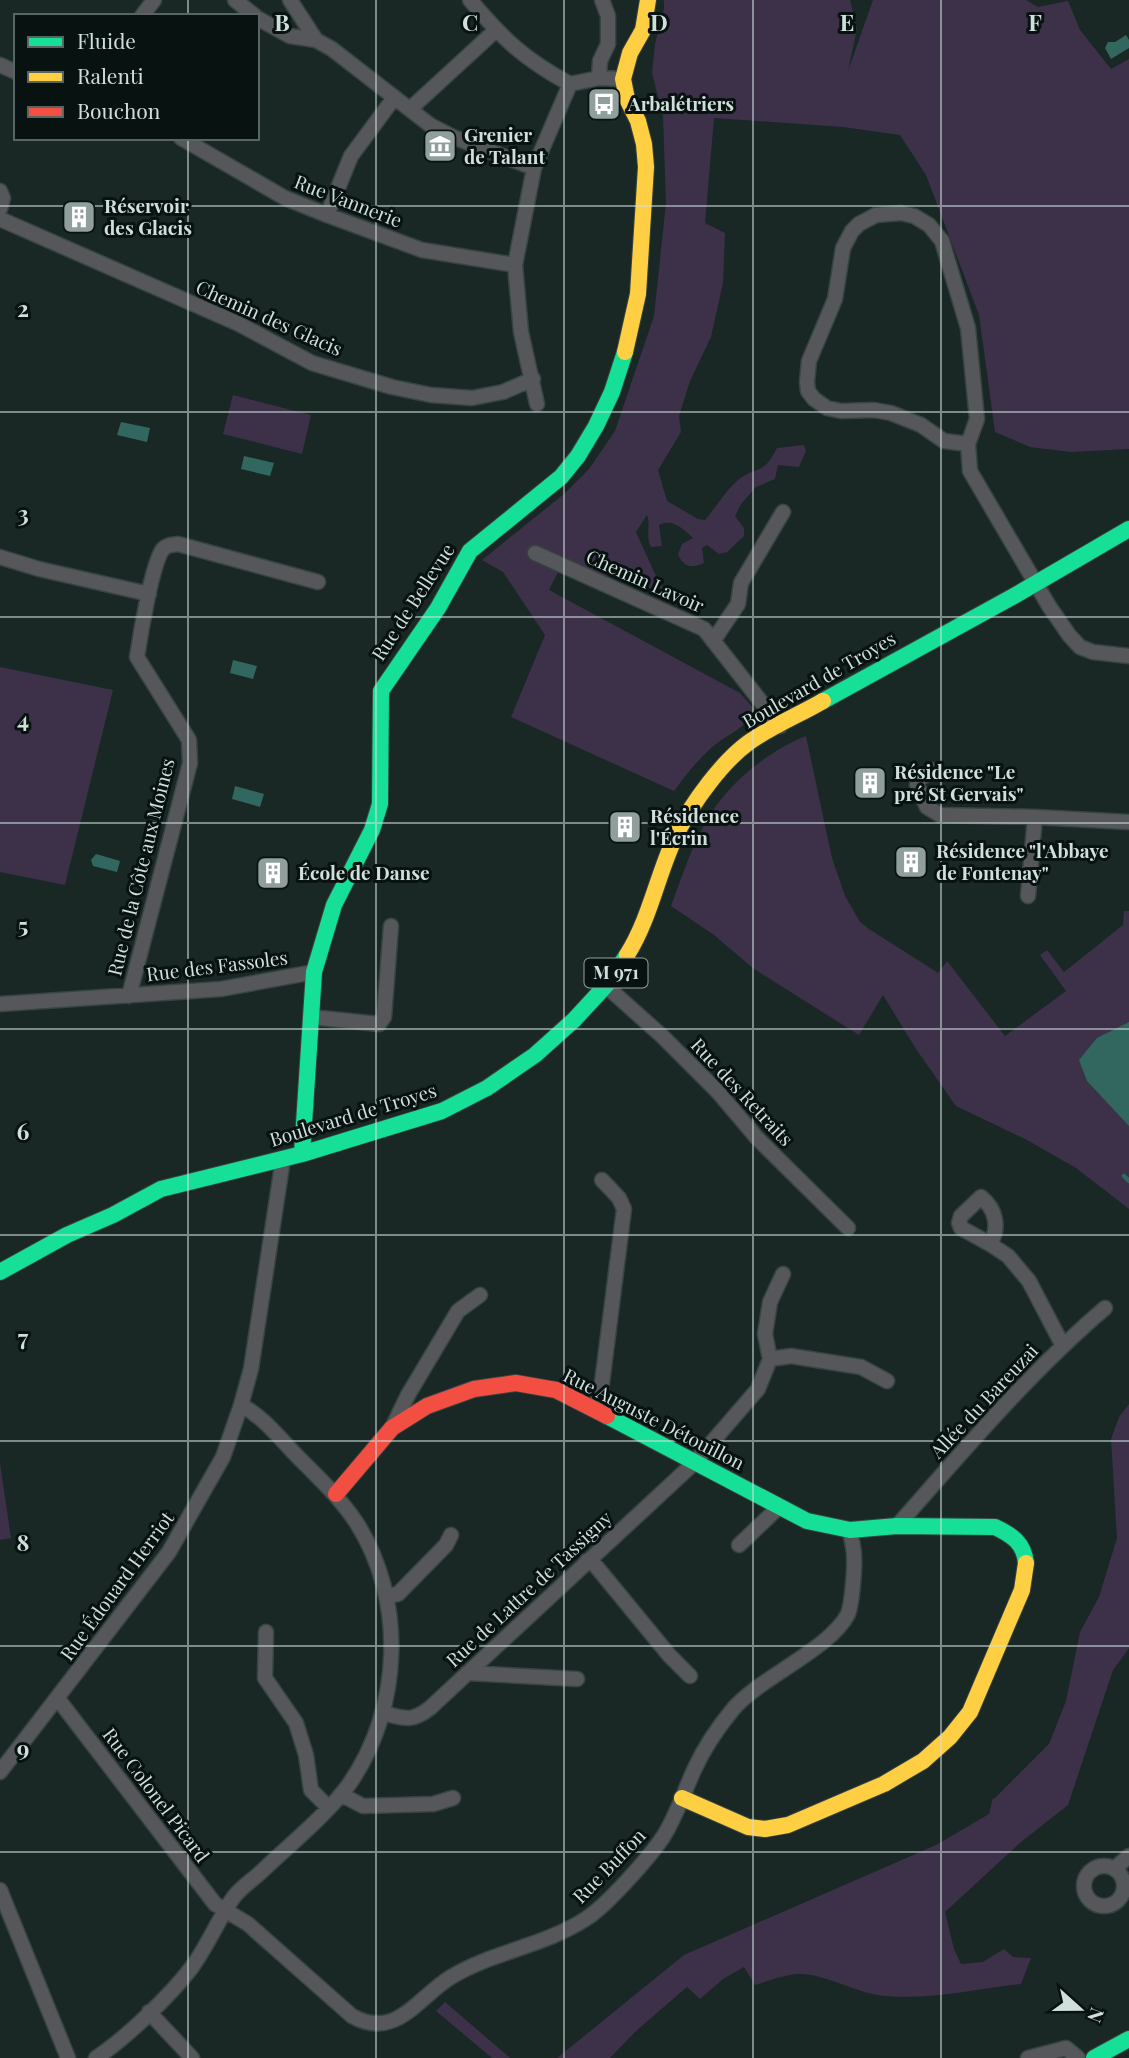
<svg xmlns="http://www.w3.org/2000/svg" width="1129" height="2058" font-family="'Playfair Display',serif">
  <rect width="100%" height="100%" fill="#192725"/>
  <path fill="#3c3149" d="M 664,0 L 850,0 L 857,29 L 848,71 L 873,0 L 1026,0 L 1038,7 L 1068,1 L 1080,30 L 1111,69 L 1129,59 L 1129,449 L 1071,452 L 1030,447 L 995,432 L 979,315 L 926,175 L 900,135 L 843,127 L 714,118 L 705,223 L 725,233 L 723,283 L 711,337 L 690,381 L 679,416 L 681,432 L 658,470 L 667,501 L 698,519 L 705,520 C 715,508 725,492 737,481 C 755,465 763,477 777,448 L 804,445 L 806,451 L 799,467 L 778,465 L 775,479 L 756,487 L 741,504 L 735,516 L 744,528 L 744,536 L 727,552 L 719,554 L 707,545 L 702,548 L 704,563 C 691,569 683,567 678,554 L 682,544 L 693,538 C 683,529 673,518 659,525 L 662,546 L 651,547 C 645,536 651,525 647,515 L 636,532 L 655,574 L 672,603 L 634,584 L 612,570 L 603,579 L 559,570 L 549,590 L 740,693 L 755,710 C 745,730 725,735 710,749 C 696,762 685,776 674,791 L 511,717 L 545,635 L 503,572 L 482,560 L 564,494 L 589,469 L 615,431 L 654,316 L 666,203 L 663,116 L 652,73 L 655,44 L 664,9 Z
    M 233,395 L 311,415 L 302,454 L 223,434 Z
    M 0,667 L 113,690 L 65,885 L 0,872 Z
    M 806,736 L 832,858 L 845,896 L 860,922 L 869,929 L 938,973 L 947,961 L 1005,1036 L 1066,991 L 1040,955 L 1047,950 L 1064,972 L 1123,925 L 1124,911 L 1129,911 L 1129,1209 L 1076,1168 L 1027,1140 L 956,1106 L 916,1049 L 883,995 L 859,1035 L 754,969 L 714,935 L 671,906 C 682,877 691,847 707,820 C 727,784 768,751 806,736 Z
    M 1129,1404 L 1129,1648 L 1113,1670 L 1068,1805 L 1021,1842 L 945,1912 L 954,1949 L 961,1964 L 983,1962 L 1004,1949 L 1013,1957 L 1031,1958 L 1021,1984 C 977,1989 930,2000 886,1996 C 856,1994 826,1973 797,1974 C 784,1975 768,1981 755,1985 L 744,1967 L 723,1979 L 700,1999 L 687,1987 L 636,2031 L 610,2058 L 557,2058 L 684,1955 L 936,1845 L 989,1814 L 993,1798 L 994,1799 L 1049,1744 L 1066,1701 L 1080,1632 L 1099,1597 L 1117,1538 L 1111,1439 L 1119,1417 Z
    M 0,1463 L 11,1538 L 0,1540 Z
    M 445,2002 L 508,2056 L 510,2058 L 492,2058 L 436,2011 Z"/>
  <path fill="#31675f" d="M 1126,35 L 1129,40 L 1129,48 L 1111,59 L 1105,48 L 1108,42 L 1115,42 Z
    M 121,422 L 150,428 L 147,442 L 117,435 Z
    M 244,456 L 274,463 L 270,476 L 241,469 Z
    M 233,660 L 257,666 L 253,679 L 230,673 Z
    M 235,786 L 264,794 L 260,807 L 232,799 Z
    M 96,854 L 120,861 L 117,872 L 93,866 L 91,860 Z
    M 1129,1022 L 1129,1126 L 1087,1081 L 1079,1060 L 1097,1038 Z"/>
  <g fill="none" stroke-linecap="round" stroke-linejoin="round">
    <path stroke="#31675f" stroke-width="4.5" d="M 1124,1176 L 1129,1181"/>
    <defs>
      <path id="street" d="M 235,0 L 255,16
        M 290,0 L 316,40
        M 470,0 C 504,40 524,59 570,84
        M 142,16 L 154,0
        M 257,18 L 290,36 L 316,40 L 332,49 L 430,125 L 453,137 L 534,168
        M 0,65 L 16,72
        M 599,78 L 600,61 L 608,44 L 608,16 L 602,0
        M 570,84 L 599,78 L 623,79
        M 410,109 L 496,30
        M 181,138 L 285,198 L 327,215 L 422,250 L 515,265
        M 0,191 L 3,198 L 0,209
        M 327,215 L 351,156 L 394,98
        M 0,219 L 239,324 L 312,363 L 392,387 L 431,395 L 472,398 L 503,392 L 533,379
        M 537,404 L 521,332 L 515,265 L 534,168 L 570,84
        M 968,444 L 944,441 L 921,425 L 891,413 L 874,410 L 841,411 L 827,408 L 814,399 L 808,391 L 807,382 L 809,361 L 835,299 L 843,248 L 852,231 L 859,224 L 876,215 L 901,213 L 914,216 L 929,225 L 942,241 L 968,328 L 977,419 L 968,444 L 970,471 L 1049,606 L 1069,635 L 1080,647 L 1093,652 L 1129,656
        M 535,553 L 704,629 L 780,726
        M 0,557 L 39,569 L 149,594
        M 713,641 L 738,604 L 741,583 L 783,512
        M 935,770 L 920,778 L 917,785 L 927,807 L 940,815 L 1035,817
        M 1028,896 L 1035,817 L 1129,822
        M 606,986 L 662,1036 L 718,1092 L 757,1138 L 848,1228
        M 129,996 L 190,763 L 189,740 L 137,657 C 140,637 152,563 163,549 C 168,544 172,545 178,544 L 318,582
        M 0,1004 L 221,989 L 314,972
        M 311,1017 L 379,1024 L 384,1017 L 391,926
        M 981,1197 C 996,1209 1000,1228 990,1244 L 961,1228 L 959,1223 L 961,1216 Z
        M 990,1244 L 1008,1256 L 1029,1281 L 1062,1344
        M 770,1359 L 791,1356 L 861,1367 L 887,1381
        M 594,1409 L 601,1391 L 624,1209 L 619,1198 L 602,1180
        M 393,1426 L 408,1395 L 458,1311 L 480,1295
        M 897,1526 C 964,1450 1029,1373 1105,1308
        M 739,1545 L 779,1507
        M 587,1561 L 595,1565 L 669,1655 L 690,1676
        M 387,1596 L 398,1594 L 446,1545 L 451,1535
        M 266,1632 L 265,1678 L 296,1723 L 306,1755 L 311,1790 L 328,1807
        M 467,1673 L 577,1679
        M 58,1699 L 215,1904 L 248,1924 L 352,2016 C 396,2041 418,1997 451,1977 C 494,1951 545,1946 587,1918 C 607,1905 649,1858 663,1837 C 676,1817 684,1792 694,1770 C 704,1748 719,1726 734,1708 C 761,1677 830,1649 848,1614 C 852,1604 855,1567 854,1556 C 854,1547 851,1539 850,1530
        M 383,1713 C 404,1718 411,1723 430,1708 L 694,1463 L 758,1389 L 770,1359 L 765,1334 L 770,1302 L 783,1274
        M 0,1772 L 169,1552 L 223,1457 L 241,1405 L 251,1369 L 283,1159
        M 342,1795 L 363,1806 L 433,1804 L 453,1798
        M1084 1886a20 20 0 1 1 40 0a20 20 0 1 1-40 0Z
        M 1114,1869 L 1129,1856
        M 0,1890 L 68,2058
        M 149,2012 L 192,2058
        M 96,2058 C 126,2038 170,1996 192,1967 C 208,1945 218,1920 233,1898 C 239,1889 251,1881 260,1873 C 288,1846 328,1814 350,1783 C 402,1707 406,1600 356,1522 C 340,1498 320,1479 300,1459 C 281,1440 265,1418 241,1405
        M 1028,2058 L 1066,2048 L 1078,2058"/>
      <path id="fast" d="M 823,701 L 1014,596 L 1129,529
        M 302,1154 L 314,972 L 334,905 L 372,830 L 380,804 L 381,691 L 438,608 L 470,551 L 561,477 L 578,456 L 596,426 L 612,392 L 625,352
        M 0,1272 L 67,1235 L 113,1215 L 161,1189 L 302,1154 L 442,1111 L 487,1088 L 535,1055 L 574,1020 L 610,981 L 627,955
        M 607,1416 L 807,1521 L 850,1530 L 897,1526 L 995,1527 C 1012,1535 1024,1543 1026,1563
        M 1094,2058 L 1129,2039"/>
      <path id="slow" d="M 625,352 L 638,294 L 646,167 L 644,144 L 638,121 L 627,99 L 623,79 L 630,53 L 643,30 L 648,0
        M 627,955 C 651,917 658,871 678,831 C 693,802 722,762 748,743 C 770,727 799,715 823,701
        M 682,1798 L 748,1827 L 765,1829 L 788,1825 L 884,1784 L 923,1761 L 950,1737 L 970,1712 L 1022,1590 L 1026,1563"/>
      <path id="jam" d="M 336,1494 L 392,1428 L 427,1406 L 474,1389 L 516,1383 L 556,1390 L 607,1416"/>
    </defs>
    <use href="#street" stroke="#374441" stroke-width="17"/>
    <use href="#fast" stroke="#374441" stroke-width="18"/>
    <use href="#slow" stroke="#374441" stroke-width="18"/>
    <use href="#jam" stroke="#374441" stroke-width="18"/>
    <use href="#street" stroke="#56575b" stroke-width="14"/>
    <use href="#fast" stroke="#16e098" stroke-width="16"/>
    <use href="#slow" stroke="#ffcf43" stroke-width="16"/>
    <use href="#jam" stroke="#f24e42" stroke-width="16"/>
  </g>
  <path fill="none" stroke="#d0dfdc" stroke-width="2" stroke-opacity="0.55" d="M 188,0 L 188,16M 376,0 L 376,2058M 564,0 L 564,2058M 753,0 L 753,2058M 941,0 L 941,2058M 188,138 L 188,2058M 0,206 L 1129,206M 0,412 L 1129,412M 0,617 L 1129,617M 0,823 L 1129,823M 0,1029 L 1129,1029M 0,1235 L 1129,1235M 0,1441 L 1129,1441M 0,1646 L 1129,1646M 0,1852 L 1129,1852"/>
  <defs>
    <symbol id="bus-square" viewBox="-11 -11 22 22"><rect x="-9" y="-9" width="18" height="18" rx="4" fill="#909f9c" stroke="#081311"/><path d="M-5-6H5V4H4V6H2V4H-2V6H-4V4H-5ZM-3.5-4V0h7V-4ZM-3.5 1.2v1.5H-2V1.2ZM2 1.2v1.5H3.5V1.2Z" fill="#fff"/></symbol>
    <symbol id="museum-square" viewBox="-11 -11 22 22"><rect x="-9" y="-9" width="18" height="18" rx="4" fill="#909f9c" stroke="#081311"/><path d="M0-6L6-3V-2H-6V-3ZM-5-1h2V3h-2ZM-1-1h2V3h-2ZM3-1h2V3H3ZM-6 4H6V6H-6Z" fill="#fff"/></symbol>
    <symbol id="building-square" viewBox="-11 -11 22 22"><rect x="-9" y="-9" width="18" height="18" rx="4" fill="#909f9c" stroke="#081311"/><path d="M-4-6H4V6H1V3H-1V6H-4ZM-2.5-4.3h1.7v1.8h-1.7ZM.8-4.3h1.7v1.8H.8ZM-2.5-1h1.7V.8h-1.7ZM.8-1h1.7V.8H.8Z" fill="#fff"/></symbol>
  </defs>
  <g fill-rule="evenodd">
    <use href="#bus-square" x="585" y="85" width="38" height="38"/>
    <use href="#museum-square" x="421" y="127" width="38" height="38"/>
    <use href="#building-square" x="60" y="198" width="38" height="38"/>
    <use href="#building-square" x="851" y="764" width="38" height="38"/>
    <use href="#building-square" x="606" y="808" width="38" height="38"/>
    <use href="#building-square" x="892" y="843" width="38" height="38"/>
    <use href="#building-square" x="254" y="854" width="38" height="38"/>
  </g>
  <g text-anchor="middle" stroke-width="6" stroke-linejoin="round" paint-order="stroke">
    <rect fill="#081311" stroke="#94a29f" stroke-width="2" x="584.5" y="958.5" width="63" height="29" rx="5"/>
    <g font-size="18" font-weight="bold" fill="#d0dfdc">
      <text x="616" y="979">M 971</text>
    </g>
    <g font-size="19" font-weight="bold" fill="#d0dfdc" stroke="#081311" text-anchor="start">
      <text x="628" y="111">Arbalétriers</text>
      <text x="464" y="142">Grenier<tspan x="464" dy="22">de Talant</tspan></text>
      <text x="104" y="213">Réservoir<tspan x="104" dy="22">des Glacis</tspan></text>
      <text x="894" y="779">Résidence "Le<tspan x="894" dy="22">pré St Gervais"</tspan></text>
      <text x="650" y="823">Résidence<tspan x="650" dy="22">l'Écrin</tspan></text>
      <text x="936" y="858">Résidence "l'Abbaye<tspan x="936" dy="22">de Fontenay"</tspan></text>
      <text x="298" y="880">École de Danse</text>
    </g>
    <g font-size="19" fill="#d0dfdc" stroke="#081311">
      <text transform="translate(348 201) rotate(21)" y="7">Rue Vannerie</text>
      <text transform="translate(269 318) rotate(24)" y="7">Chemin des Glacis</text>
      <text transform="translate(645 581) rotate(24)" y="7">Chemin Lavoir</text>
      <text transform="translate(413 602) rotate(-57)" y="7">Rue de Bellevue</text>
      <text transform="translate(819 680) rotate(-30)" y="7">Boulevard de Troyes</text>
      <text transform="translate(141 867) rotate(-76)" y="7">Rue de la Côte aux Moines</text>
      <text transform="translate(217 966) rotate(-7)" y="7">Rue des Fassoles</text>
      <text transform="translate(742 1092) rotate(47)" y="7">Rue des Retraits</text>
      <text transform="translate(353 1115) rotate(-17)" y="7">Boulevard de Troyes</text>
      <text transform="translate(984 1401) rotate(-47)" y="7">Allée du Bareuzai</text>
      <text transform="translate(654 1419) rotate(27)" y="7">Rue Auguste Détouillon</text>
      <text transform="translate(117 1586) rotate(-54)" y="7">Rue Édouard Herriot</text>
      <text transform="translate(529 1589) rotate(-43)" y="7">Rue de Lattre de Tassigny</text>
      <text transform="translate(156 1795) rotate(53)" y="7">Rue Colonel Picard</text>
      <text transform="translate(609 1866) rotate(-46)" y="7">Rue Buffon</text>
    </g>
  </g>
  <g font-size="23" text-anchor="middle" font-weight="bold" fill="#d0dfdc" stroke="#081311" stroke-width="6" stroke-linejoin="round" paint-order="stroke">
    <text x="282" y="31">B</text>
    <text x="470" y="31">C</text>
    <text x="659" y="31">D</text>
    <text x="847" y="31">E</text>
    <text x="1035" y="31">F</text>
    <text x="23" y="317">2</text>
    <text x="23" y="522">3</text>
    <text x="23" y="728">4</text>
    <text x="23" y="934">5</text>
    <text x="23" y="1140">6</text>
    <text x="23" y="1346">7</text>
    <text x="23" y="1551">8</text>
    <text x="23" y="1757">9</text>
  </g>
  <rect x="14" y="14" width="245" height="126" fill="#081311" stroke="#586562" stroke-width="2"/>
  <rect x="28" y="37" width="35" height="10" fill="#16e098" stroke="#586562" stroke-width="2"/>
  <text x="77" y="49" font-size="21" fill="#d0dfdc">Fluide</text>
  <rect x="28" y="72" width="35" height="10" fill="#ffcf43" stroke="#586562" stroke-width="2"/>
  <text x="77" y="84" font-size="21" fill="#d0dfdc">Ralenti</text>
  <rect x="28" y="107" width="35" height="10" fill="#f24e42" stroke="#586562" stroke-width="2"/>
  <text x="77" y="119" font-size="21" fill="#d0dfdc">Bouchon</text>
  <g transform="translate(1080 2009) rotate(111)" stroke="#081311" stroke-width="5" paint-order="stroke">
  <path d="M0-5L12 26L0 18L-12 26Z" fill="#d0dfdc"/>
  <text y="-10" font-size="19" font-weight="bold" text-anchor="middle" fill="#d0dfdc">N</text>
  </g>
</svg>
